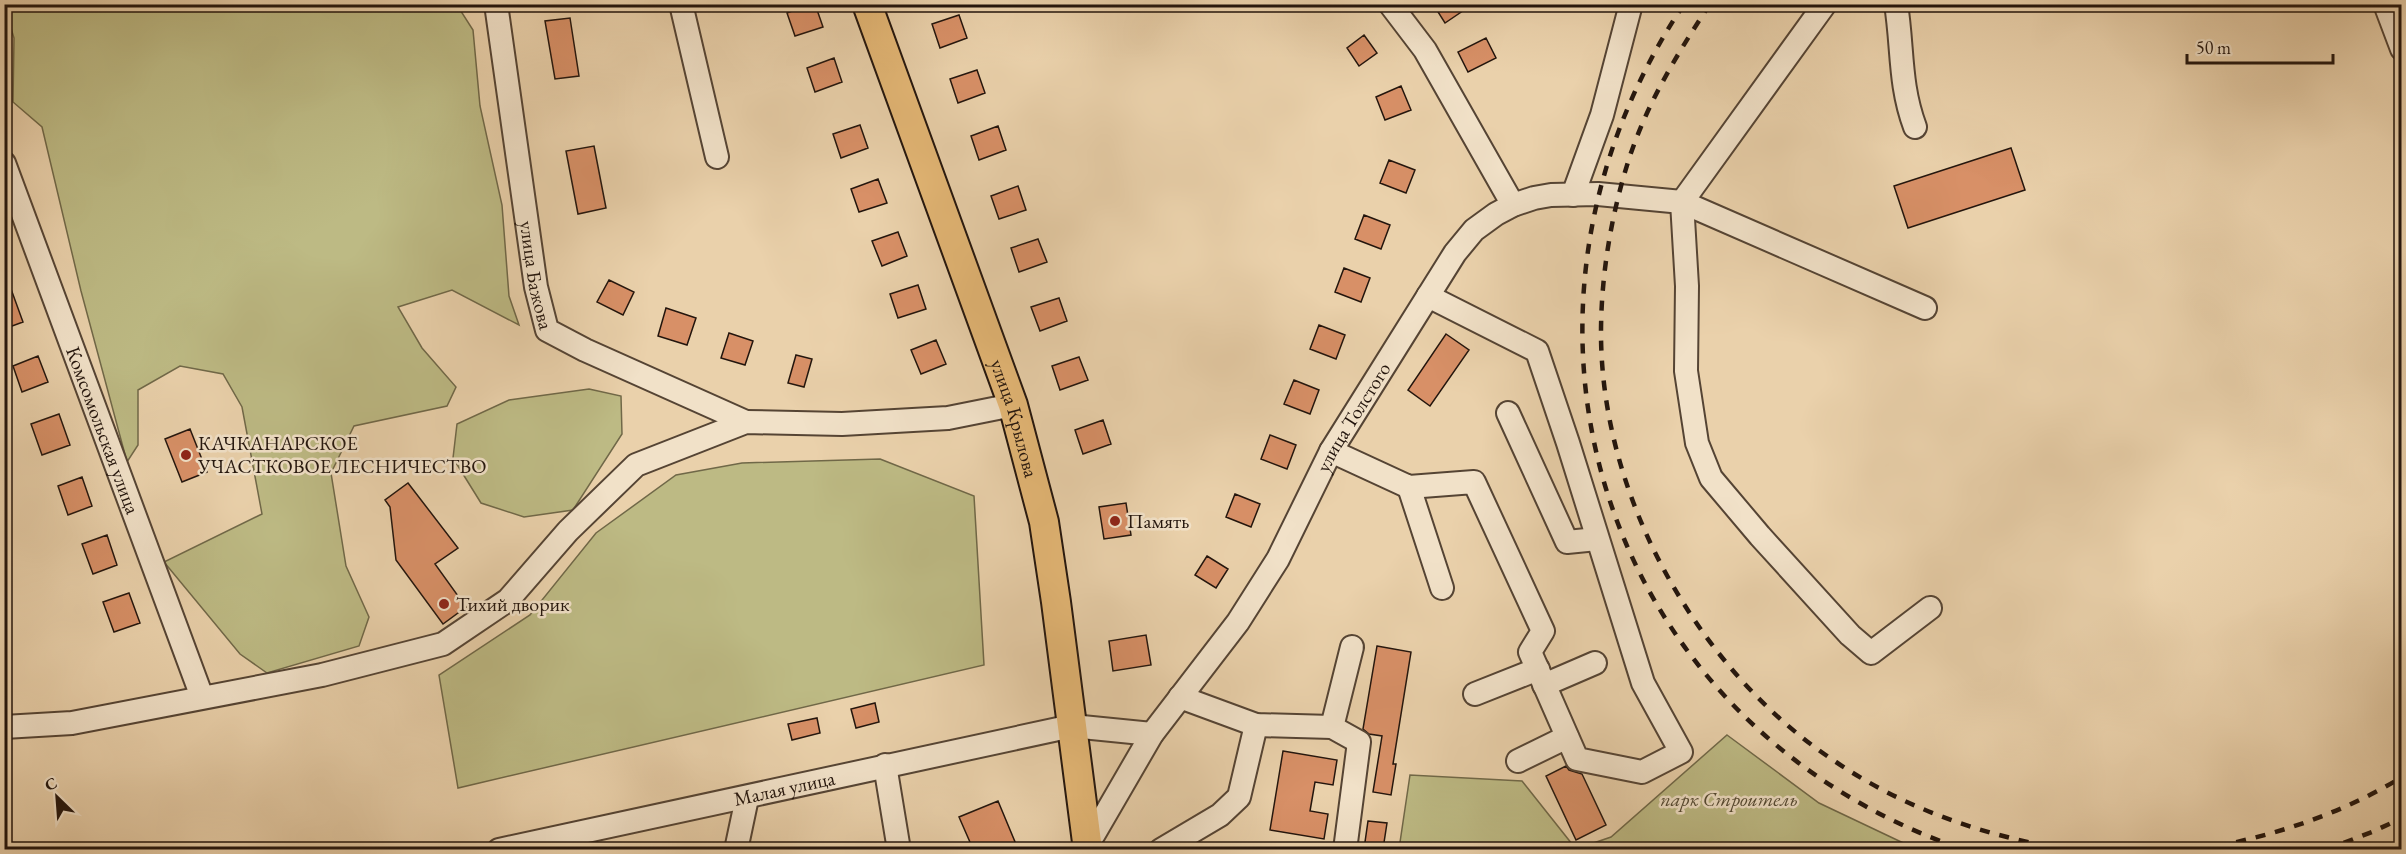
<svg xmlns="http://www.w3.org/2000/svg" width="2406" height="854" font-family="'EB Garamond',serif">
  <rect width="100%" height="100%" fill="#ead1ab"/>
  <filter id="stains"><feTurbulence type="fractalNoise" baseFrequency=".00333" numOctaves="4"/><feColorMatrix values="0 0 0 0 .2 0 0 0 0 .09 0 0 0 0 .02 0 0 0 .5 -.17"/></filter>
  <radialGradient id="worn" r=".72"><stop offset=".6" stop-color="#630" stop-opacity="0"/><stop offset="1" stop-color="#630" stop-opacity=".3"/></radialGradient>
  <path fill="#bdba84" stroke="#706848" stroke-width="1.5" d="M 4,5 L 457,5 L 473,30 L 480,106 L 502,205 L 509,296 L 519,325 L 452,290 L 398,307 L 422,348 L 456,387 L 447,406 L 354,426 L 331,473 L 346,566 L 369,617 L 359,646 L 267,673 L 240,654 L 164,562 L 262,514 L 242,407 L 223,374 L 180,366 L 138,390 L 138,445 L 127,462 L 81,291 L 42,127 L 13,102 L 14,38 Z
    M 589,389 L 621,396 L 622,434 L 573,510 L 524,517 L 481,503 L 453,458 L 457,424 L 509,400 Z
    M 880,459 L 974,496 L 984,665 L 458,788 L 439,675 L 530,615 L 596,533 L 676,475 L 742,463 Z
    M 1727,735 L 1819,803 L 1916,849 L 1399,849 L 1410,775 L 1522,781 L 1576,849 L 1611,837 Z"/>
  <path fill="#d89067" stroke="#23150d" stroke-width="1.5" d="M 810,4 L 815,4 L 823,27 L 795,36 L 787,13 Z
    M 1433,4 L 1473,4 L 1445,23 Z
    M 959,15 L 967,38 L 940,48 L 932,24 Z
    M 570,18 L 579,76 L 555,79 L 545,21 Z
    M 1364,35 L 1377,53 L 1359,66 L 1347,48 Z
    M 1486,38 L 1496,58 L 1468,72 L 1458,52 Z
    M 834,58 L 842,82 L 815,92 L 807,68 Z
    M 977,70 L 985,93 L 958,103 L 950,79 Z
    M 1401,86 L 1411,110 L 1385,120 L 1376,97 Z
    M 860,125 L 868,148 L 841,158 L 833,134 Z
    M 998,126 L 1006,150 L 979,160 L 971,136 Z
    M 594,146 L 606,208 L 578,214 L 566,151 Z
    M 2011,148 L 2025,190 L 1908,228 L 1894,186 Z
    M 1389,160 L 1415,170 L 1406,193 L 1380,183 Z
    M 878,179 L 887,203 L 859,212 L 851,189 Z
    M 1018,186 L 1026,210 L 999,219 L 991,196 Z
    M 1364,215 L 1390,225 L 1381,249 L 1355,239 Z
    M 898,232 L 907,256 L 882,266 L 872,241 Z
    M 1038,239 L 1047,262 L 1019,272 L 1011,248 Z
    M 1344,268 L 1370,278 L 1361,302 L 1335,292 Z
    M 4,278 L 7,278 L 23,322 L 4,329 Z
    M 609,280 L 634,292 L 623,315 L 597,302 Z
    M 918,285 L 926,309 L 898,318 L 890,294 Z
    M 1059,298 L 1067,321 L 1040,331 L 1031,307 Z
    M 666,308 L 696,318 L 687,345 L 658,336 Z
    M 1319,325 L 1345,335 L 1336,359 L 1310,349 Z
    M 729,333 L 753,341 L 745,365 L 721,358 Z
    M 1446,334 L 1469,350 L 1430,406 L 1408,390 Z
    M 936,340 L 946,364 L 921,374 L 911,350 Z
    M 796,355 L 812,359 L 804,387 L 788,383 Z
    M 38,356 L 48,382 L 22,392 L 13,366 Z
    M 1079,357 L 1088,380 L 1060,390 L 1052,366 Z
    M 1294,380 L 1319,390 L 1310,414 L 1284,404 Z
    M 59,414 L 70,445 L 42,455 L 31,424 Z
    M 1103,420 L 1111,444 L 1083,454 L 1075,430 Z
    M 190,429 L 207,472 L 182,482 L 165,439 Z
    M 1270,435 L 1296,445 L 1287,469 L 1261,459 Z
    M 82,477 L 92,506 L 68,515 L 58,486 Z
    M 408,483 L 458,548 L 435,564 L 466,607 L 443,624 L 396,560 L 390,507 L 385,500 Z
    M 1235,494 L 1260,504 L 1251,527 L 1226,517 Z
    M 1126,503 L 1131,535 L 1104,539 L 1099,507 Z
    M 107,535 L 117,565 L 93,574 L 82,544 Z
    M 1207,556 L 1228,569 L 1216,588 L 1195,575 Z
    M 129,593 L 140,623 L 114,632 L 103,602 Z
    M 1146,635 L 1151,665 L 1113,671 L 1109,641 Z
    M 1377,646 L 1411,652 L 1393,764 L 1396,764 L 1391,795 L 1373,792 L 1382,736 L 1369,734 L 1363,729 Z
    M 875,703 L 879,722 L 856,728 L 851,709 Z
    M 817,718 L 820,733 L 792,740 L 788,724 Z
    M 1283,751 L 1337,760 L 1333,785 L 1315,782 L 1310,811 L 1328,814 L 1324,839 L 1270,830 Z
    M 1566,766 L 1569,770 L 1582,774 L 1606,825 L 1576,840 L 1546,776 Z
    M 998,801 L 1018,849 L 973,849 L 959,817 Z
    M 1368,821 L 1387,823 L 1383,849 L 1364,849 Z"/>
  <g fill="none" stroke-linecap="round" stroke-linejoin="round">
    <defs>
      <g id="minor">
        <path id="s1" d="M 496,4 L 536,287 L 547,330 L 585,350 L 746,422"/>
        <path d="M 681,4 L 717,157"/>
        <path d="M 1390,4 L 1425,50 L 1513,205"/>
        <path d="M 1825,4 L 1682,202 L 1687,286 L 1686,371 L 1697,443 L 1711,478 L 1760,536 L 1850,635 L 1871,653 L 1930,608"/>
        <path d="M 1896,4 C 1903,48 1899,84 1915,127"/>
        <path d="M 2385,4 L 2402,49"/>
        <path id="s2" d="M 4,163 L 202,697"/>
        <path d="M 1573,195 L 1602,115 L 1631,4"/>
        <path d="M 1508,413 L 1567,542 L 1597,539"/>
        <path d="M 1331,451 L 1409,487 L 1474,482 L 1543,631 L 1530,652 L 1577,759 L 1642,772 L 1681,752 L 1643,683 L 1568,443 L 1537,351 L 1428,296"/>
        <path d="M 1409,487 L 1442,588"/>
        <path d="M 1544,685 L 1595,663"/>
        <path d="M 1475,694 L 1538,669"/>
        <path d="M 1180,697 L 1256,725 L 1332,727 L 1359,742 L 1345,850"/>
        <path d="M 4,727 L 72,723 L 322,675 L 443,644 L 508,600 L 568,531 L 636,465 L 746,422 L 842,424 L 948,418 L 1013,405"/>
        <path d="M 1332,727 L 1352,647"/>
        <path d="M 1518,761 L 1567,737"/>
        <path d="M 885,765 L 899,850"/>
        <path id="s3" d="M 1087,846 L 1152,734 L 1238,622 L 1278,559 L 1331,451 L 1455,253 L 1474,230 L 1496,214 L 1513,205 L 1534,198 L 1551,195 L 1598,194 L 1682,202 L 1925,308"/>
        <path id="s4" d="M 499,850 L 1072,726 L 1152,734"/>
        <path d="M 736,850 L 747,798"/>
        <path d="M 1161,850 L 1220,815 L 1239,797 L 1256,725"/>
      </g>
      <g id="major">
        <path id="s5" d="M 867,4 L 1013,405 L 1044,522 L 1056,602 L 1088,850"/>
      </g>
    </defs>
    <use href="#minor" stroke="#554434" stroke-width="26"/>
    <use href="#major" stroke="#23150d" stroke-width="32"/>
    <use href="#minor" stroke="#f1e1c8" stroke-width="22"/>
    <use href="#major" stroke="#e5b876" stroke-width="28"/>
    <path stroke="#23150d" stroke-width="4.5" stroke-dasharray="10 10" stroke-linecap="butt" d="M 1684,4 C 1473,319 1602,727 1965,850
      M 1710,4 C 1677,54 1646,105 1628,162 C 1611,216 1601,276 1601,333 C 1601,498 1699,672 1836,762 C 1907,810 1985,836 2069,850
      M 2197,850 C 2270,837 2338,816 2402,777
      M 2325,850 L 2372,832 L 2402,818"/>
  </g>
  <g fill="#8f2418" stroke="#f1e1c8" stroke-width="2">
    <circle cx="186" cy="455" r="6"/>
    <circle cx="1115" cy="521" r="6"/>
    <circle cx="444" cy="604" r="6"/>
  </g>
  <g text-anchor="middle" stroke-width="5" stroke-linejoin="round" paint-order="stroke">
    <g font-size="20" fill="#23150d" stroke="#f1e1c8">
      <text dy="7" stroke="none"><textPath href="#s1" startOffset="274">улица Бажова</textPath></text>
      <text dy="7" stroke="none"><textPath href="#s5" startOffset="440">улица Крылова</textPath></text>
      <text dy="7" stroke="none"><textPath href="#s3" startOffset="506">улица Толстого</textPath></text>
      <text dy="7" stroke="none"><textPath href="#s2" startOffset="285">Комсомольская улица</textPath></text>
      <text dy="7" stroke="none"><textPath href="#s4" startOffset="292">Малая улица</textPath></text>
    </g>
    <g font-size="20" fill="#23150d" stroke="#f1e1c8" text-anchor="start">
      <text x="198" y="450">КАЧКАНАРСКОЕ<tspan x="198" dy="23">УЧАСТКОВОЕ ЛЕСНИЧЕСТВО</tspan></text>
      <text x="1127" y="528">Память</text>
      <text x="456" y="611">Тихий дворик</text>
    </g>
    <g font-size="20" font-style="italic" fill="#514731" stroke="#f1e1c8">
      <text x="1729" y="806">парк Строитель</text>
    </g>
  </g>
  <rect width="2406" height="854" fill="none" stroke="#ead1ab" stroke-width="24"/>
  <rect x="6" y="6" width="2394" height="842" fill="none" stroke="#23150d" stroke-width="3"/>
  <rect x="12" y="12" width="2382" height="830" fill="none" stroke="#23150d" stroke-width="1.5"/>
  <g transform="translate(57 797) rotate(335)" stroke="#f1e1c8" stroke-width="4.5" paint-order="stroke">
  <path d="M0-4.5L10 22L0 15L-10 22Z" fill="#23150d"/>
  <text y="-9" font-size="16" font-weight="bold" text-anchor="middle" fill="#23150d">С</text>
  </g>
  <path d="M2187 54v9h146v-9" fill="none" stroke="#23150d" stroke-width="3"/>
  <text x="2196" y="54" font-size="18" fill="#23150d" stroke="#f1e1c8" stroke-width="4.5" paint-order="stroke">50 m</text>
  <rect width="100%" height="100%" filter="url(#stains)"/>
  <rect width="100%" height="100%" fill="url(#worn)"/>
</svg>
